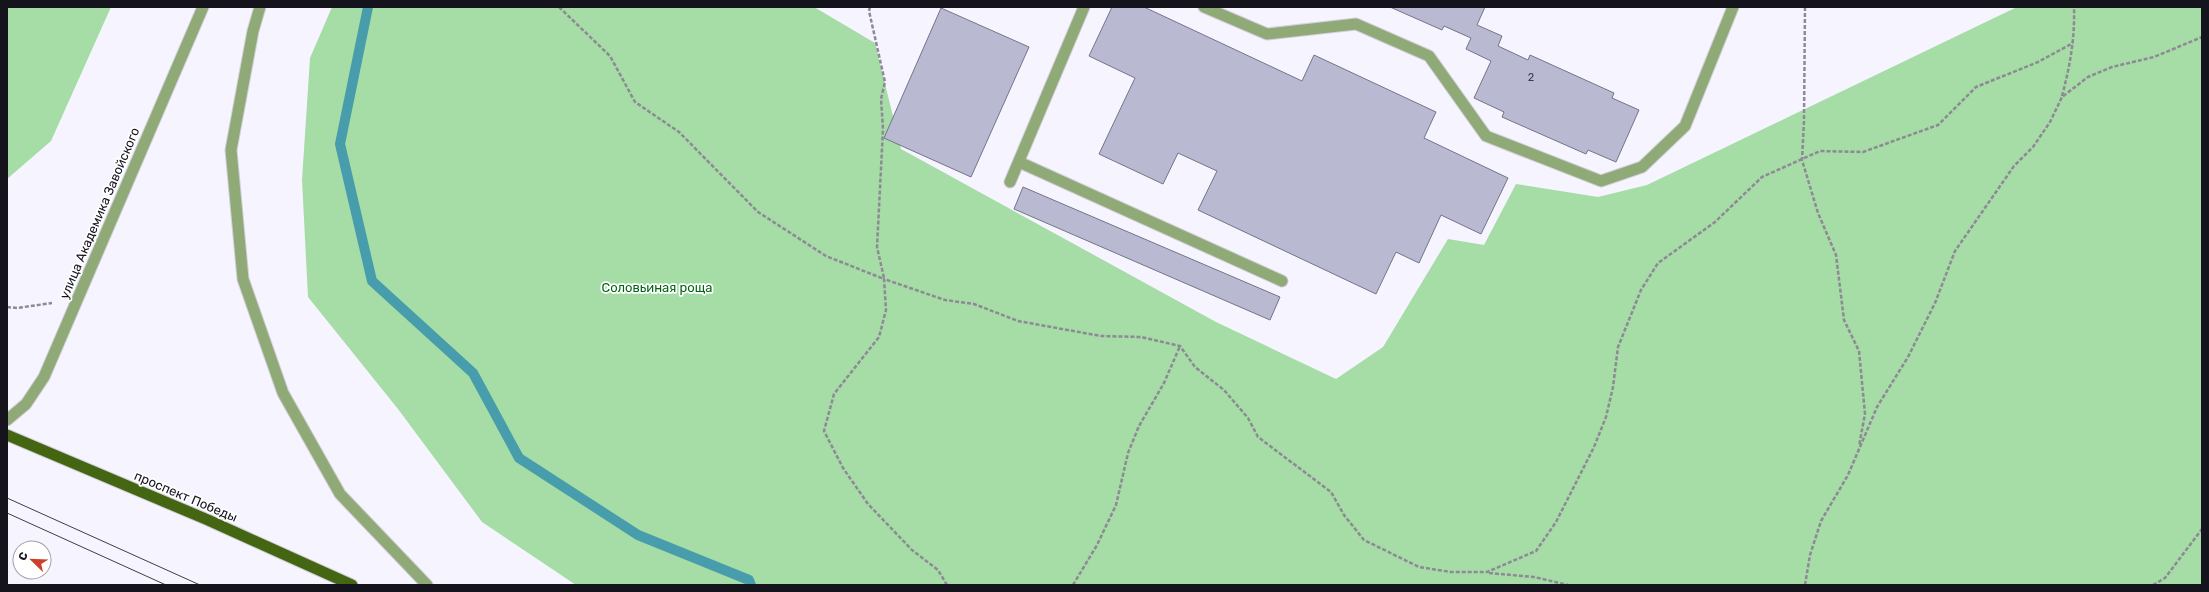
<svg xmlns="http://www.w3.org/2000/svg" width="2209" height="592" font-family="Rubik,sans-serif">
  <rect width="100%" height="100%" fill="#f6f4fe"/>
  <path fill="#a6dca5" d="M 7,7 L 111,7 L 51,141 L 7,179 Z
    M 332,7 L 814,7 L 875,43 L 901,149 L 1216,322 L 1336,379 L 1383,347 L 1448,239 L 1484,245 L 1516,184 L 1598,197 L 1647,185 L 2017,7 L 2202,7 L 2202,585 L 576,585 L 482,522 L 398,409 L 308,297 L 302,180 L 310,58 Z"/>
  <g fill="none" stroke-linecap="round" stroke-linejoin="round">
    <path stroke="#479dab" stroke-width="10" d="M 368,7 L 340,144 L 372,281 L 473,373 L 519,458 L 638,535 L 749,580 L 751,585"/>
  </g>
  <path fill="#b9bad1" stroke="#737489" d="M 1112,7 L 1144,7 L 1302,81 L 1314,55 L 1436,112 L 1424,138 L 1508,178 L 1481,234 L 1441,215 L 1419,263 L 1396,252 L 1376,294 L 1198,210 L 1217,171 L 1178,153 L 1163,184 L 1099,154 L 1135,78 L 1089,56 Z
    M 1390,7 L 1485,7 L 1477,25 L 1502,36 L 1498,46 L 1528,60 L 1530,55 L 1614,93 L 1612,98 L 1639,110 L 1616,162 L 1588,150 L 1586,154 L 1502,117 L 1504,112 L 1474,98 L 1491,61 L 1466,49 L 1471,38 L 1444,26 L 1442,30 Z
    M 941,8 L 1029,47 L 971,177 L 884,138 Z
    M 1023,187 L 1280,297 L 1270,320 L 1014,209 Z"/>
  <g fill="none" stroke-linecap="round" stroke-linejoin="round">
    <defs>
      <path id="service" d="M 1204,7 L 1267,34 L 1356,24 L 1429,56 L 1486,136 L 1601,181 L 1642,167 L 1685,126 L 1733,7
        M 1019,162 L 1282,281
        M 1010,182 L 1084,7"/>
      <path id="tertiary" d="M 260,7 L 253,31 L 231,150 L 243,279 L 283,393 L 340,494 L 427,585
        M 7,420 L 26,404 L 44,377 L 203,7"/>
      <path id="primary" d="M 7,435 L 208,520 L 352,585"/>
    </defs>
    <use href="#service" stroke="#d2d0da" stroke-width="13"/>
    <use href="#tertiary" stroke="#d2d0da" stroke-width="13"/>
    <use href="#primary" stroke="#d2d0da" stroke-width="13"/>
    <path stroke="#8c8a94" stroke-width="2.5" stroke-dasharray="4 2" stroke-linecap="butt" d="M 559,7 L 610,56 L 635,102 L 679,132 L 758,212 L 826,256 L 884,279
      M 870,7 L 869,11 L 885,82 L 881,99 L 883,129 L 877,247 L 884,278
      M 1805,7 L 1804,121 L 1802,160 L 1818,213 L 1836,255 L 1844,320 L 1859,351 L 1865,414 L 1859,446
      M 2062,96 C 2070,66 2075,38 2074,7
      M 7,307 L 17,308 L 52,303
      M 1489,573 L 1534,577 L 1568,585
      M 947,585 L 938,570 L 912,550 L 868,504 L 843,468 L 824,431 L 834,394 L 879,337 L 886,310 L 884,279 L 945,300 L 974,304 L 1018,321 L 1101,336 L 1141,337 L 1180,346 L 1195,367 L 1224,390 L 1248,418 L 1258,437 L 1331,492 L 1344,515 L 1364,540 L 1419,567 L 1451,572 L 1487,572 L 1536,551 L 1556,522 L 1594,447 L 1606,417 L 1613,387 L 1618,347 L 1641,290 L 1658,263 L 1715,222 L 1762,177 L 1820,151 L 1863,152 L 1938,125 L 1976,87 L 2038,62 L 2073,43
      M 1073,585 L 1097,545 L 1116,505 L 1128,453 L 1139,426 L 1164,383 L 1180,346
      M 1805,585 L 1810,555 L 1821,521 L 1848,475 L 1877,407 L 1908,357 L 1935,303 L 1955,251 L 2014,166 L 2033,147 L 2050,122 L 2062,97 L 2088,77 L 2112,67 L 2154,57 L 2202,37
      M 2153,585 L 2165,578 L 2202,529"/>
    <use href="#service" stroke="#90aa77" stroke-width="11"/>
    <use href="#tertiary" stroke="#90aa77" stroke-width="11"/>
    <use href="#primary" stroke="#446612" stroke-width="11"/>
    <path stroke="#3f3d45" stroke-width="1" d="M 7,498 L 200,585
      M 7,513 L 166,585"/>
  </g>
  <g text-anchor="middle" stroke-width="3.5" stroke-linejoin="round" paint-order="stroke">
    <g font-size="11" fill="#3e3d48">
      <text x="1531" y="81">2</text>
    </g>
    <g font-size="13" fill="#15131b" stroke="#fff">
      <text transform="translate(99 213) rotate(-67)" y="5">улица Академика Завойского</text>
      <text transform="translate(186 496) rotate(23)" y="5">проспект Победы</text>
    </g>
    <g font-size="13" fill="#036513" stroke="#fff">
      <text x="657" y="292">Соловьиная роща</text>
    </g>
  </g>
  <rect width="2209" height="592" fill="none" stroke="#15131b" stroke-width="16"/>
  <g transform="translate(32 560) rotate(293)"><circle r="19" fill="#ffffff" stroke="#a1a1a4"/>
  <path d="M0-3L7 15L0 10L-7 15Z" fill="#cb3f2b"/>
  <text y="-6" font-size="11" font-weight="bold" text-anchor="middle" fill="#15131b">С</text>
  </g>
</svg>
